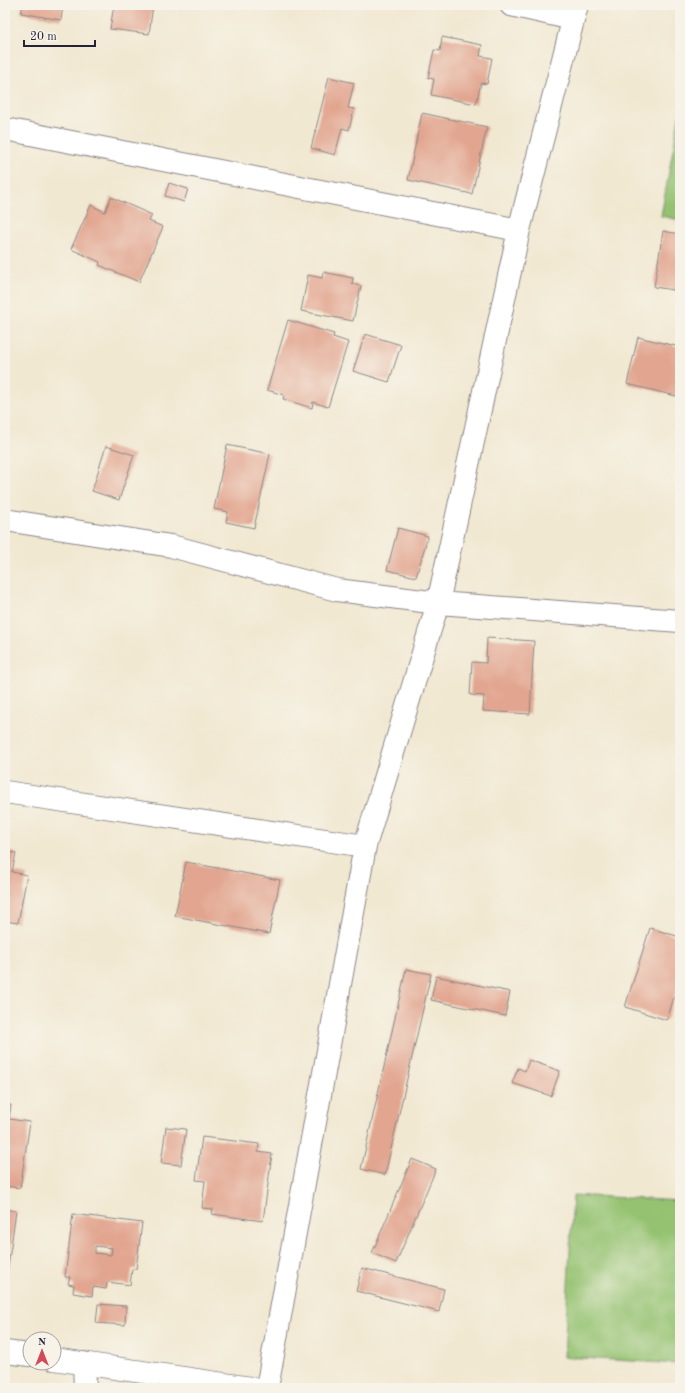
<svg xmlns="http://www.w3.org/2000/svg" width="685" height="1393" font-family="'Old Standard TT',serif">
  <rect width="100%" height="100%" fill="#f7f3e8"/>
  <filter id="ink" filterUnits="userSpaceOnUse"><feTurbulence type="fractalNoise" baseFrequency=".025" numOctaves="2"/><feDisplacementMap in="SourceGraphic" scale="8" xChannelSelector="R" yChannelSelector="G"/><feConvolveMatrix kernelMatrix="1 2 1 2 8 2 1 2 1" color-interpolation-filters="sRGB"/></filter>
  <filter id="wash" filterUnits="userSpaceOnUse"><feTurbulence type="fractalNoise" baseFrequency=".012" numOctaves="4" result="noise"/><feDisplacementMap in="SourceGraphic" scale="16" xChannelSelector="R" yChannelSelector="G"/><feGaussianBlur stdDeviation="0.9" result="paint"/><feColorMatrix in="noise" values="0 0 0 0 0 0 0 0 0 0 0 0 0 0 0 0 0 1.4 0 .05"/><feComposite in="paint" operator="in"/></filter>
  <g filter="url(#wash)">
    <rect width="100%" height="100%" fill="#f1e8d1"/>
    <path fill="#94c271" stroke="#5b7256" d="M 680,111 L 680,220 L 661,216 Z
      M 573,1195 L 680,1201 L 680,1364 L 564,1357 Z"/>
    <g id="blocks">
      <path fill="#e2a690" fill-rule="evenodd" d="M 23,5 L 63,5 L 61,20 L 21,13 Z
        M 114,5 L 153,5 L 149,34 L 110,29 Z
        M 442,37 L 482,45 L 480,56 L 492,58 L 487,84 L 481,83 L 476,104 L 431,95 L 434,79 L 428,78 L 434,50 L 440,51 Z
        M 329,77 L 354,83 L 348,108 L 354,109 L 349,130 L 342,128 L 335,155 L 311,148 Z
        M 422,113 L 487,127 L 472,194 L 408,180 Z
        M 169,183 L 188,189 L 184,202 L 165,196 Z
        M 111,197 L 152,215 L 149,221 L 163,227 L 139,282 L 99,265 L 100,262 L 71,249 L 91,205 L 105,212 Z
        M 663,231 L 680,234 L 680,291 L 654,287 Z
        M 323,272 L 353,278 L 352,284 L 361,286 L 353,321 L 301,311 L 308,275 L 322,278 Z
        M 288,320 L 334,334 L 333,337 L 348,342 L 328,407 L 313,402 L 312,408 L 283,399 L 284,395 L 267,390 Z
        M 365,334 L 401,345 L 389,382 L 353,371 Z
        M 638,337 L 680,347 L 680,397 L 627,384 Z
        M 227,445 L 270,454 L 254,528 L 226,522 L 228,512 L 214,509 Z
        M 106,446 L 134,455 L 119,500 L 92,491 Z
        M 398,528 L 428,536 L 416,577 L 387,570 Z
        M 487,638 L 534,641 L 530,714 L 483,711 L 484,696 L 470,695 L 472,662 L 486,663 Z
        M 5,851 L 16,853 L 12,872 L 27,875 L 18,923 L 5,921 Z
        M 186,862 L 280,880 L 269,934 L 175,916 Z
        M 650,928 L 680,937 L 680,981 L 679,981 L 667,1020 L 625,1007 Z
        M 406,969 L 431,974 L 385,1175 L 361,1169 Z
        M 436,976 L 510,992 L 505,1016 L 431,1000 Z
        M 529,1060 L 560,1071 L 551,1096 L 512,1083 L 518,1068 L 525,1071 Z
        M 5,1104 L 11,1105 L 9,1119 L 30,1122 L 20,1188 L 5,1186 Z
        M 166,1127 L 186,1129 L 181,1165 L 161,1163 Z
        M 202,1137 L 259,1144 L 258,1152 L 272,1154 L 263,1221 L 212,1214 L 213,1209 L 202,1208 L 205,1181 L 196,1180 Z
        M 412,1159 L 436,1169 L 396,1263 L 372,1253 Z
        M 5,1209 L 16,1211 L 7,1274 L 5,1273 Z
        M 73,1214 L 142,1223 L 136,1269 L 132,1269 L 130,1285 L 107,1282 L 106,1289 L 93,1287 L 92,1296 L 73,1293 L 74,1285 L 68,1284 L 70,1277 L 65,1277 ZM 95,1246 L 112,1248 L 111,1255 L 95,1253 Z
        M 362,1268 L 444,1289 L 439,1312 L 356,1291 Z
        M 98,1304 L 126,1306 L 125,1325 L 96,1323 Z"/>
    </g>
  </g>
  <g filter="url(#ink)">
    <use href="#blocks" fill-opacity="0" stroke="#8a8586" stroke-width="1"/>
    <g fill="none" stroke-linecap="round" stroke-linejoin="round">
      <defs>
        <path id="minor" d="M 511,5 L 573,19
          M 5,129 L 519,230
          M 5,520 L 171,546 L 337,590 L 438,603 L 680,621
          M 5,792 L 365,846
          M 5,1352 L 30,1355
          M 54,1359 L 251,1388
          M 84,1363 L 85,1388
          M 267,1388 L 365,846 L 438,603 L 519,230 L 577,5"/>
      </defs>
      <use href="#minor" stroke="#8a8586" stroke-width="24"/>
      <use href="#minor" stroke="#fff" stroke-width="22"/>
    </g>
  </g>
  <rect width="685" height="1393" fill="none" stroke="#f7f3e8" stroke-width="20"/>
  <g transform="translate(42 1351)"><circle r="19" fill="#f7f3e8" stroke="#a29fa3"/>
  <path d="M0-3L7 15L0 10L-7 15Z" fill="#d1495b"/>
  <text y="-6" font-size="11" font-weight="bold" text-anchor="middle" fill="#22223b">N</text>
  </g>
  <path d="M24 40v6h71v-6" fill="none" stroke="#22223b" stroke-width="2"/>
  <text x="30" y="40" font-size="12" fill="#22223b" stroke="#f7f3e8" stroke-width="3" paint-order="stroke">20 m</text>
</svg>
